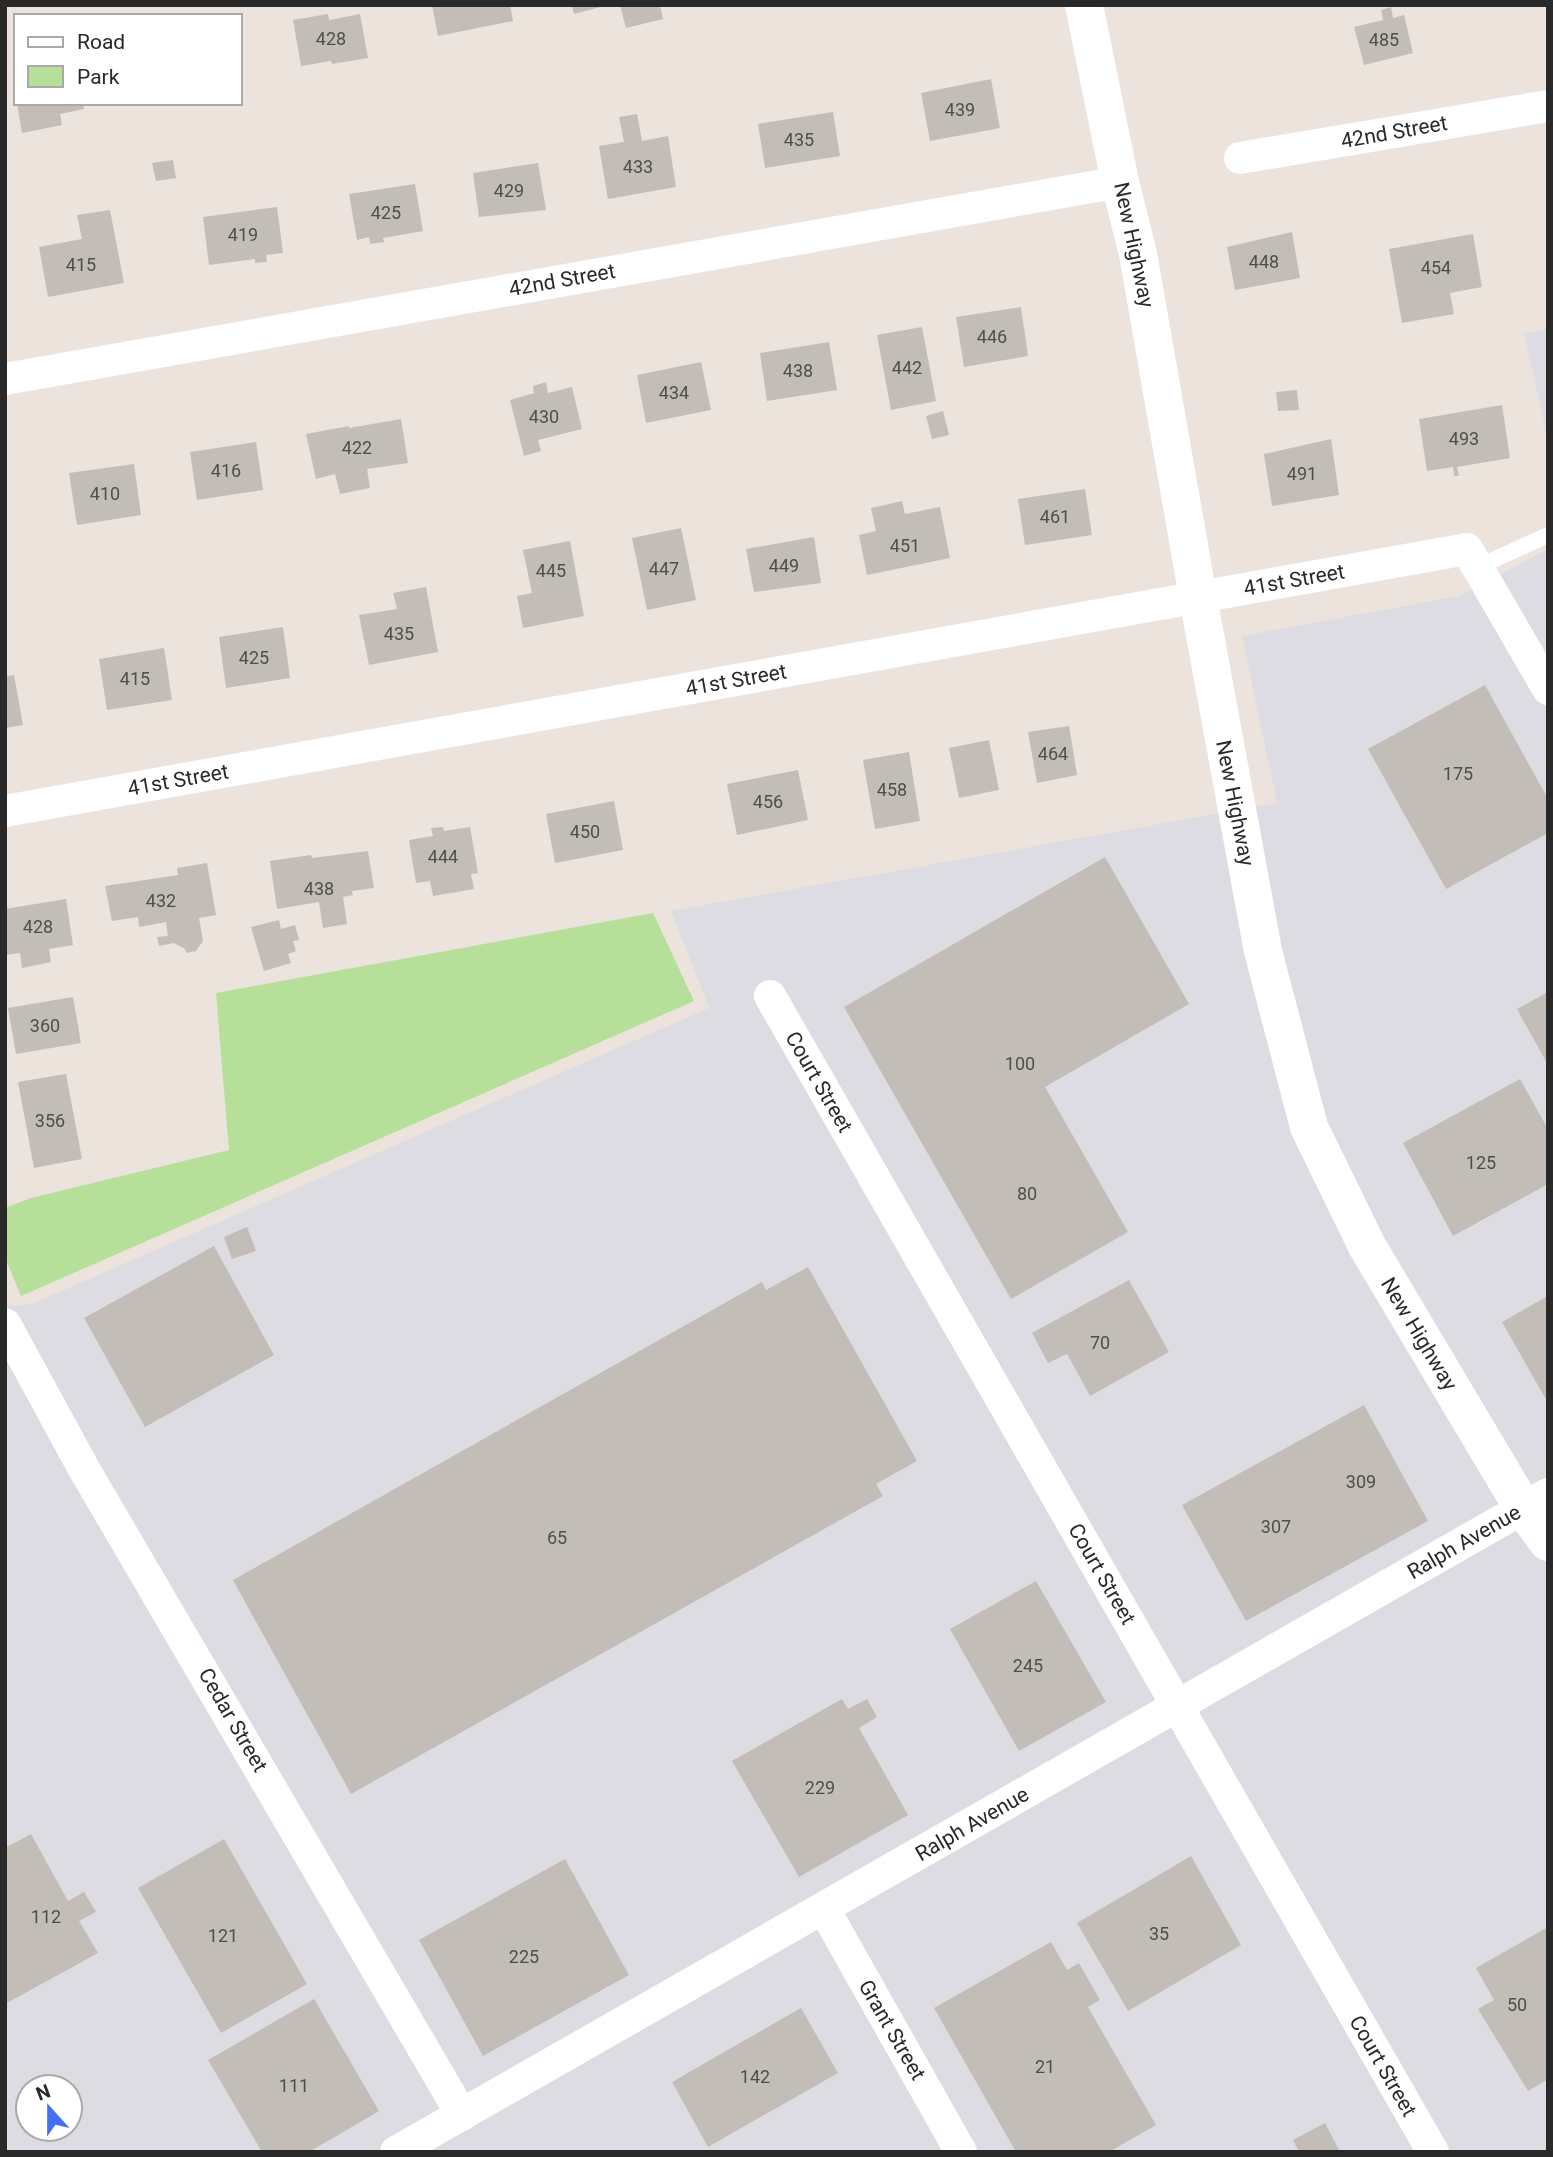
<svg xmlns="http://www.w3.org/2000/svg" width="1553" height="2157" font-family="Roboto,sans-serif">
  <rect width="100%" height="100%" fill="#ebe3dc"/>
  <path fill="#dedce3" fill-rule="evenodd" d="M 1548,329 L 1548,440 L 1524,333 Z
    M 1548,549 L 1548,2152 L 5,2152 L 5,1306 L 32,1304 L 709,1008 L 671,911 L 1277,803 L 1242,636 L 1460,596 ZM 28,2087 L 70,2087 L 70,2129 L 28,2129 Z"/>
  <path fill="#b6df9a" d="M 653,913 L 694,1001 L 21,1296 L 5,1257 L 5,1208 L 31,1198 L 229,1150 L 216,993 Z"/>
  <path fill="#c3bdb8" d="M 432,5 L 510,5 L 513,21 L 438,36 Z
    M 572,5 L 604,5 L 604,6 L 574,14 Z
    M 620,5 L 660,5 L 663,19 L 626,28 Z
    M 1391,7 L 1393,18 L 1404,15 L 1413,53 L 1364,65 L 1354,27 L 1383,20 L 1381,10 Z
    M 328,14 L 329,20 L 360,14 L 368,58 L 332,64 L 331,61 L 301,66 L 293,20 Z
    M 991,79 L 1000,128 L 930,141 L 921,93 Z
    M 17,103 L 83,103 L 84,109 L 60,114 L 62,125 L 22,133 Z
    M 833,112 L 840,156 L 765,168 L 758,124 Z
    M 637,114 L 642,141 L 668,136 L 676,187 L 608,199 L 599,146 L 624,142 L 619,117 Z
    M 173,160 L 176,178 L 156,181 L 152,163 Z
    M 538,163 L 546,210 L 479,217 L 473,173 Z
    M 415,184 L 423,231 L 383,238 L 384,242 L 370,244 L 369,237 L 357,240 L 349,194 Z
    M 277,207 L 283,253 L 266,255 L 267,262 L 255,263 L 255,259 L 209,265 L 203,217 Z
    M 110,210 L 124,283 L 48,297 L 39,247 L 82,239 L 77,215 Z
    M 1292,232 L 1300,278 L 1235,290 L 1227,247 Z
    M 1473,234 L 1482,287 L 1450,293 L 1454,314 L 1402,323 L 1389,249 Z
    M 1021,307 L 1028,356 L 964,367 L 956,317 Z
    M 922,327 L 936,401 L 891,410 L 877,335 Z
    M 829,342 L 837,390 L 767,401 L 760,353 Z
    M 701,362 L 711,410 L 646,423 L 637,375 Z
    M 546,382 L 548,393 L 572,387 L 582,429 L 538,440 L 541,451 L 524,456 L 510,400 L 534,393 L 533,386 Z
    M 1297,390 L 1299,410 L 1278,411 L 1276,392 Z
    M 1502,405 L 1510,458 L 1457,467 L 1459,476 L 1454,476 L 1453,467 L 1427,471 L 1419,419 Z
    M 943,411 L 949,435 L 932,439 L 926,416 Z
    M 401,419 L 408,463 L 367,469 L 370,488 L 340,494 L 335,474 L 316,479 L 306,434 L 349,426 L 349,428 Z
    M 1331,439 L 1339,495 L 1272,506 L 1264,454 Z
    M 256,442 L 263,490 L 197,500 L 190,452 Z
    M 134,464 L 141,515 L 77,525 L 69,473 Z
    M 1085,489 L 1092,535 L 1025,545 L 1018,499 Z
    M 902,501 L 905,514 L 940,507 L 950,558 L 867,575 L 859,535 L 876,531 L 871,508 Z
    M 681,528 L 696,600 L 647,610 L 632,538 Z
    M 814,537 L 821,583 L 754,592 L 746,549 Z
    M 570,541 L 584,616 L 523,628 L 517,596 L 532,593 L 523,550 Z
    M 426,587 L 438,652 L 369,665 L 359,615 L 397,609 L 393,593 Z
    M 283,627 L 290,678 L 226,688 L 219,637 Z
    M 164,648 L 172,700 L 107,710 L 99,659 Z
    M 14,675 L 23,725 L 5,728 L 5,677 Z
    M 1485,685 L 1548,799 L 1548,833 L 1446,889 L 1368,749 Z
    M 1069,726 L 1077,775 L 1037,783 L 1028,732 Z
    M 989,740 L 999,790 L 959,798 L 949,748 Z
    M 909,752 L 920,821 L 875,829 L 863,760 Z
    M 798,770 L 808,820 L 737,835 L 727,784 Z
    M 614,801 L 623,850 L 555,863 L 546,814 Z
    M 443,827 L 444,831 L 470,827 L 478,873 L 471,874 L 474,889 L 433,896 L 430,881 L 416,883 L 409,840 L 433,836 L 431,828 Z
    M 368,851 L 374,888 L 352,891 L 353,895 L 343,897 L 347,924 L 323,928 L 319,902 L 277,909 L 270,861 L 311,855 L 312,858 Z
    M 1105,857 L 1189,1004 L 1045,1087 L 1128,1232 L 1011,1299 L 844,1007 Z
    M 207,863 L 216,915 L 199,918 L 203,941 L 196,951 L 186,953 L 185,949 L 174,943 L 159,946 L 157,937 L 168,936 L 166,922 L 139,927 L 138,917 L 112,921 L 105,886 L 178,875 L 177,868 Z
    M 66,899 L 73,945 L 49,949 L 51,962 L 22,968 L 20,953 L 5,955 L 5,909 Z
    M 279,920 L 281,929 L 295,925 L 299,940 L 293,941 L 296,951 L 288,954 L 291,963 L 264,971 L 251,927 Z
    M 1548,992 L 1548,1065 L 1517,1009 Z
    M 73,997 L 81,1043 L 16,1054 L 8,1008 Z
    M 66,1074 L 82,1159 L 34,1168 L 18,1082 Z
    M 1520,1079 L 1548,1129 L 1548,1184 L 1453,1236 L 1403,1143 Z
    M 247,1227 L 256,1251 L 232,1259 L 224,1237 Z
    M 214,1246 L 274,1355 L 145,1427 L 84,1318 Z
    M 808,1267 L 917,1461 L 876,1484 L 883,1496 L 351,1794 L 233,1580 L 762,1282 L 766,1290 Z
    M 1129,1280 L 1169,1352 L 1090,1396 L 1067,1354 L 1048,1363 L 1032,1333 Z
    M 1548,1296 L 1548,1403 L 1502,1322 Z
    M 1364,1405 L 1428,1521 L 1246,1621 L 1182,1505 Z
    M 1036,1581 L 1106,1702 L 1019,1751 L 950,1629 Z
    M 842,1699 L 848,1709 L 867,1699 L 877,1717 L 859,1728 L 908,1815 L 799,1877 L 732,1761 Z
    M 31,1834 L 68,1901 L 84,1892 L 96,1912 L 79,1921 L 98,1953 L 5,2004 L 5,1848 Z
    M 224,1839 L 307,1984 L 221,2033 L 138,1888 Z
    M 1191,1856 L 1241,1945 L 1128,2011 L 1077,1923 Z
    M 565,1859 L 629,1975 L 483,2056 L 419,1940 Z
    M 1548,1927 L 1548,2079 L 1528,2091 L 1478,2009 L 1494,2000 L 1476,1968 Z
    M 1051,1942 L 1067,1970 L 1079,1963 L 1100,2000 L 1088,2007 L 1156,2125 L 1109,2152 L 1016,2152 L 934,2008 Z
    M 314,1999 L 379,2111 L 309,2152 L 262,2152 L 208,2060 Z
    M 801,2008 L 838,2073 L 708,2147 L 672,2082 Z
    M 1325,2123 L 1340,2152 L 1299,2152 L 1293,2140 Z"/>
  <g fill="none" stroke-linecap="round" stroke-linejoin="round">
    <path stroke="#fff" stroke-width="16" d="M 1478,567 L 1548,535"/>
    <path stroke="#fff" stroke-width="32" d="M 1240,158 L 1548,106
      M 5,379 L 1120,182
      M 5,811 L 1467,549 L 1548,689
      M 770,996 L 1433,2152
      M 5,1324 L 84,1469 L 462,2115
      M 824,1909 L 961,2152
      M 396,2152 L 1548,1494"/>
    <path stroke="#fff" stroke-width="38" d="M 1084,5 L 1120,182 L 1138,254 L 1198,597 L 1263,951 L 1309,1127 L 1367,1246 L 1523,1508 L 1548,1542"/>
  </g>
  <g text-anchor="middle" stroke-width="5" stroke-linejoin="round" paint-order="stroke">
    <g font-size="18" fill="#504e4d">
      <text x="331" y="45">428</text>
      <text x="1384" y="46">485</text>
      <text x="960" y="116">439</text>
      <text x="799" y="146">435</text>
      <text x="638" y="173">433</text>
      <text x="509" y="197">429</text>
      <text x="386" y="219">425</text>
      <text x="243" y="241">419</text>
      <text x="1264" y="268">448</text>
      <text x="81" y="271">415</text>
      <text x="1436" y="274">454</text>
      <text x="992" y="343">446</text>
      <text x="907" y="374">442</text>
      <text x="798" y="377">438</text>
      <text x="674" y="399">434</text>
      <text x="544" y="423">430</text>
      <text x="1464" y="445">493</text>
      <text x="357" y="454">422</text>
      <text x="226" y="477">416</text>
      <text x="1302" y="480">491</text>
      <text x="105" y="500">410</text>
      <text x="1055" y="523">461</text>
      <text x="905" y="552">451</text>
      <text x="784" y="572">449</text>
      <text x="664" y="575">447</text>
      <text x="551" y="577">445</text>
      <text x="399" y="640">435</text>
      <text x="254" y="664">425</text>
      <text x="135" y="685">415</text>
      <text x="1053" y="760">464</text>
      <text x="1458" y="780">175</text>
      <text x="892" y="796">458</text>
      <text x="768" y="808">456</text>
      <text x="585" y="838">450</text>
      <text x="443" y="863">444</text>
      <text x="319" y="895">438</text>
      <text x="161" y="907">432</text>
      <text x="38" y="933">428</text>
      <text x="45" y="1032">360</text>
      <text x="1020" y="1070">100</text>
      <text x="50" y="1127">356</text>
      <text x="1481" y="1169">125</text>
      <text x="1027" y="1200">80</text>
      <text x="1100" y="1349">70</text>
      <text x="1361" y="1488">309</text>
      <text x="1276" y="1533">307</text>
      <text x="557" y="1544">65</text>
      <text x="1028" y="1672">245</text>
      <text x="820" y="1794">229</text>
      <text x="46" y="1923">112</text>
      <text x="1159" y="1940">35</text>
      <text x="223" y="1942">121</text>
      <text x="524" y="1963">225</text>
      <text x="1517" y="2011">50</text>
      <text x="1045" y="2073">21</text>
      <text x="755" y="2083">142</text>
      <text x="294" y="2092">111</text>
    </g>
    <g font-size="21" fill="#292929" stroke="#fff">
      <text transform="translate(1394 132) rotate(-10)" y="7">42nd Street</text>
      <text transform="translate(1134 245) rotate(78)" y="7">New Highway</text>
      <text transform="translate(562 280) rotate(-10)" y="7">42nd Street</text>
      <text transform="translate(1294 580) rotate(-10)" y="7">41st Street</text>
      <text transform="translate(736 680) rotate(-10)" y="7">41st Street</text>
      <text transform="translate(178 780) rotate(-10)" y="7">41st Street</text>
      <text transform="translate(1235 803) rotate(79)" y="7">New Highway</text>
      <text transform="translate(819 1082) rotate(60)" y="7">Court Street</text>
      <text transform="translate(1419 1334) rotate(59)" y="7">New Highway</text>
      <text transform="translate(1464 1542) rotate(-30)" y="7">Ralph Avenue</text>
      <text transform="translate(1102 1574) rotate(60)" y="7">Court Street</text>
      <text transform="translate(233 1720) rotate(60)" y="7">Cedar Street</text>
      <text transform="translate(972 1824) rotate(-30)" y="7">Ralph Avenue</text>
      <text transform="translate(892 2030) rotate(60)" y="7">Grant Street</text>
      <text transform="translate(1383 2066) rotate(60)" y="7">Court Street</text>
    </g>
  </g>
  <rect width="1553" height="2157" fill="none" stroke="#292929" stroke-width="14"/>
  <rect x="14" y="14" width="228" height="91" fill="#ffffff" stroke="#a9a9a9" stroke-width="2"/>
  <rect x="28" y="37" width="35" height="10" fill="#ffffff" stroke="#a9a9a9" stroke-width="2"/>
  <text x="77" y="49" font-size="21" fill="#292929">Road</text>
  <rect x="28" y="66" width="35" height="21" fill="#b6df9a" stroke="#a9a9a9" stroke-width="2"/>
  <text x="77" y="84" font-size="21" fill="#292929">Park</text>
  <g transform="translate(49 2108) rotate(339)"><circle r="33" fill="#ffffff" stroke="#a9a9a9" stroke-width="2"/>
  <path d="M0-5L12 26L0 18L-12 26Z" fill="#436ff1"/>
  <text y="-10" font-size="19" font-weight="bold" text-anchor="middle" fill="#292929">N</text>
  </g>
</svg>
